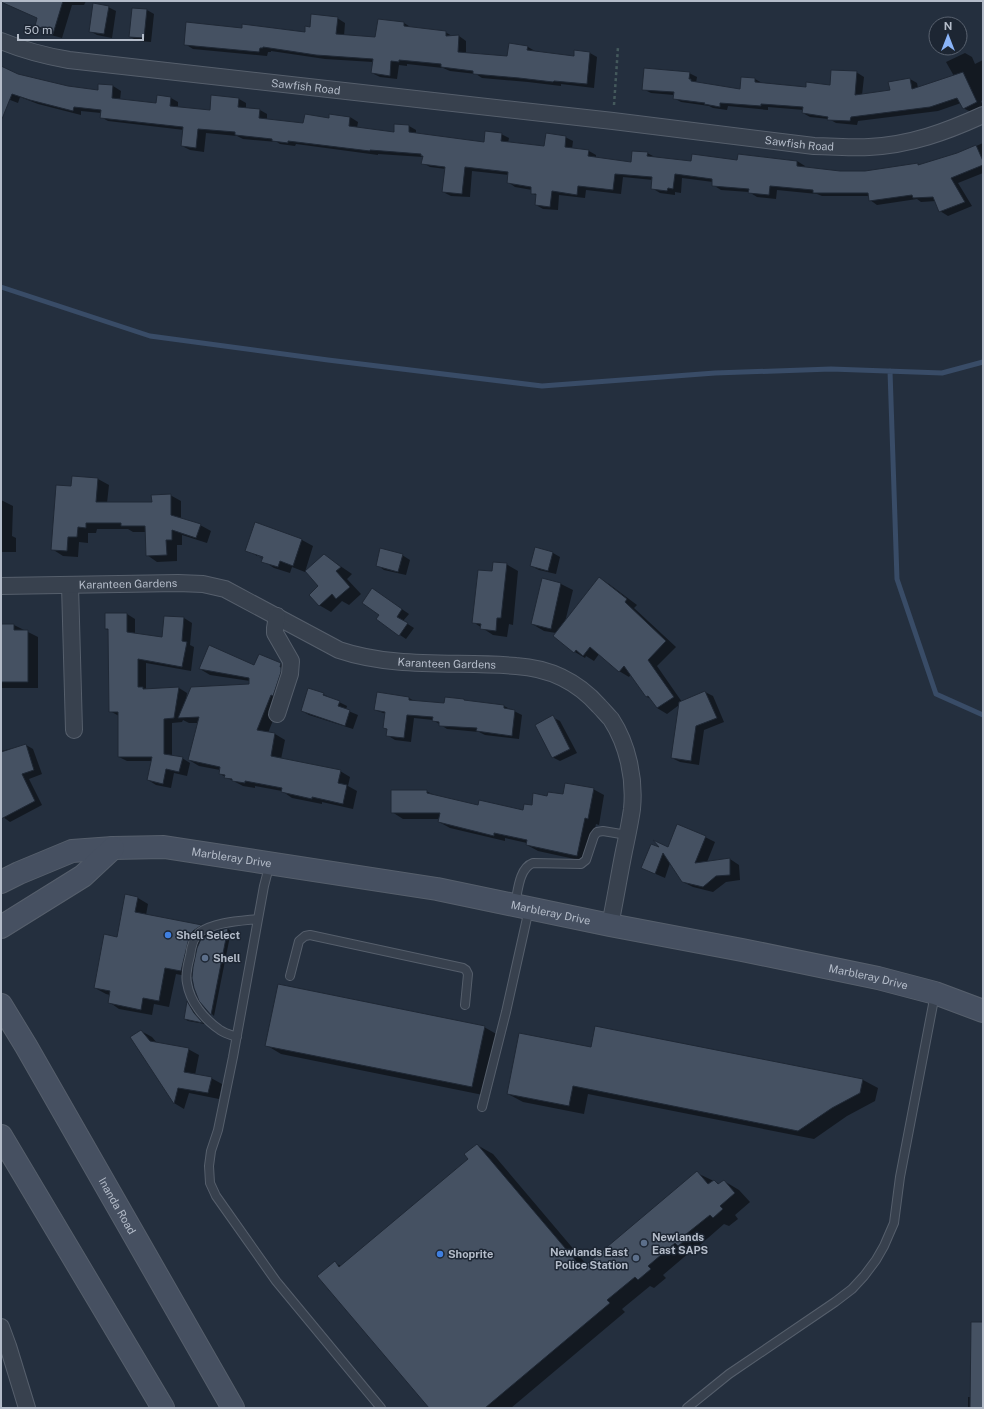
<svg xmlns="http://www.w3.org/2000/svg" width="984" height="1409" font-family="'Public Sans',sans-serif">
  <rect width="100%" height="100%" fill="#242f3e"/>
  <path fill="#0007" fill-rule="evenodd" d="M 4,1 L 86,1 L 84,5 L 72,5 L 62,38 L 51,35 L 36,26 L 38,18 L 12,7 L 3,2 Z
    M 108,7 L 116,11 L 112,38 L 97,35 L 90,31 Z
    M 147,10 L 154,14 L 151,42 L 138,41 L 130,37 Z
    M 337,18 L 345,23 L 344,36 L 376,38 L 404,23 L 412,28 L 445,32 L 454,37 L 459,36 L 466,41 L 466,53 L 508,57 L 528,47 L 535,51 L 575,57 L 590,53 L 597,57 L 594,88 L 561,84 L 561,86 L 528,82 L 482,78 L 476,74 L 450,71 L 443,68 L 407,64 L 407,66 L 399,65 L 397,79 L 380,77 L 372,73 L 373,62 L 325,59 L 271,51 L 271,52 L 268,52 L 267,56 L 193,49 L 185,44 L 306,33 L 310,28 Z
    M 965,53 L 972,57 L 975,64 L 983,60 L 983,100 L 981,101 L 983,106 L 971,112 L 963,108 L 961,103 L 938,111 L 858,121 L 857,125 L 836,123 L 829,119 L 810,117 L 803,113 L 804,110 L 768,107 L 768,110 L 728,106 L 727,110 L 713,108 L 709,106 L 681,102 L 674,98 L 674,95 L 651,93 L 643,89 L 689,73 L 697,77 L 696,83 L 741,90 L 755,79 L 762,83 L 806,88 L 831,86 L 856,72 L 864,77 L 862,95 L 891,91 L 910,79 L 917,83 L 918,88 L 954,76 L 946,62 Z
    M 1,67 L 18,75 L 68,87 L 98,91 L 99,85 L 113,86 L 121,91 L 120,100 L 157,104 L 171,98 L 178,102 L 178,108 L 211,111 L 239,99 L 246,103 L 246,108 L 260,110 L 267,114 L 267,120 L 304,124 L 330,119 L 330,115 L 350,117 L 358,122 L 357,128 L 395,133 L 409,126 L 416,130 L 416,134 L 485,143 L 501,134 L 509,138 L 508,143 L 545,147 L 565,137 L 573,141 L 572,149 L 589,151 L 596,155 L 596,158 L 632,163 L 647,153 L 655,157 L 692,162 L 797,161 L 805,166 L 804,168 L 840,172 L 865,172 L 917,164 L 920,165 L 958,154 L 983,143 L 983,173 L 958,183 L 972,206 L 948,216 L 940,211 L 936,201 L 921,202 L 917,199 L 877,205 L 870,200 L 869,196 L 822,196 L 817,194 L 777,190 L 776,199 L 757,197 L 749,192 L 721,190 L 713,185 L 713,182 L 682,178 L 681,193 L 675,192 L 675,195 L 660,193 L 652,188 L 653,180 L 623,177 L 621,194 L 586,190 L 585,198 L 559,195 L 558,210 L 543,209 L 536,205 L 537,196 L 532,193 L 532,190 L 515,187 L 508,182 L 509,175 L 472,171 L 470,197 L 451,196 L 443,192 L 446,169 L 430,167 L 423,163 L 423,157 L 378,154 L 378,155 L 296,144 L 295,146 L 280,144 L 277,142 L 243,139 L 237,136 L 206,133 L 204,152 L 190,150 L 182,146 L 184,130 L 108,121 L 101,117 L 101,113 L 81,111 L 81,115 L 38,104 L 20,97 L 18,103 L 5,98 L 1,96 Z
    M 98,479 L 109,485 L 107,503 L 153,503 L 170,495 L 181,501 L 181,519 L 200,525 L 211,531 L 207,543 L 182,535 L 182,545 L 177,545 L 177,561 L 157,562 L 147,555 L 146,532 L 133,532 L 128,529 L 97,529 L 96,533 L 88,533 L 88,543 L 79,542 L 78,557 L 63,556 L 52,549 L 72,487 Z
    M 1,500 L 13,506 L 12,536 L 16,538 L 16,552 L 2,552 L 2,560 L 1,560 Z
    M 255,523 L 302,540 L 313,546 L 305,572 L 292,567 L 290,573 L 274,568 L 263,561 L 263,559 L 246,550 ZM 257,554 L 268,558 L 267,560 L 257,556 Z
    M 553,553 L 560,557 L 556,574 L 539,570 L 531,566 Z
    M 324,555 L 352,574 L 347,579 L 361,594 L 349,605 L 342,601 L 331,612 L 319,605 L 319,586 Z
    M 402,555 L 410,560 L 406,575 L 384,570 L 377,565 Z
    M 506,564 L 518,571 L 513,625 L 509,624 L 507,637 L 493,635 L 473,622 L 493,572 Z
    M 599,578 L 609,584 L 637,605 L 634,608 L 676,647 L 657,666 L 682,702 L 705,692 L 713,696 L 724,722 L 704,730 L 699,765 L 680,762 L 672,758 L 679,705 L 667,714 L 657,708 L 651,699 L 647,697 L 631,674 L 629,677 L 619,671 L 599,654 L 594,661 L 586,656 L 585,658 L 575,652 L 556,633 L 544,631 L 532,624 L 543,579 L 561,584 L 573,590 L 565,622 Z
    M 380,594 L 409,614 L 403,621 L 414,628 L 406,639 L 400,635 L 380,615 Z
    M 127,614 L 135,619 L 135,635 L 163,638 L 184,618 L 192,623 L 190,645 L 194,647 L 191,671 L 146,663 L 146,690 L 179,688 L 187,693 L 186,700 L 249,685 L 250,681 L 210,675 L 200,669 L 281,664 L 291,670 L 281,700 L 268,733 L 275,734 L 285,740 L 281,759 L 340,771 L 350,777 L 348,786 L 357,791 L 353,809 L 322,802 L 322,804 L 292,798 L 282,791 L 255,786 L 255,788 L 243,786 L 220,774 L 220,770 L 199,766 L 189,760 L 198,723 L 189,723 L 183,720 L 182,722 L 172,723 L 172,756 L 182,758 L 190,763 L 187,776 L 174,773 L 171,788 L 156,785 L 148,780 L 152,761 L 127,761 L 119,757 L 119,716 L 110,711 L 109,630 L 106,629 Z
    M 1,625 L 14,625 L 38,637 L 38,688 L 1,688 Z
    M 323,694 L 347,706 L 346,710 L 358,715 L 353,729 L 309,715 L 302,711 Z
    M 377,694 L 409,698 L 416,702 L 445,704 L 467,702 L 504,706 L 522,715 L 519,739 L 485,735 L 479,732 L 447,729 L 433,720 L 414,718 L 411,742 L 395,740 L 387,735 L 388,730 L 384,728 L 386,714 L 375,710 Z
    M 552,717 L 560,721 L 577,753 L 560,761 L 552,757 Z
    M 26,745 L 33,749 L 42,774 L 29,779 L 42,805 L 10,822 L 3,817 L 1,814 L 1,751 Z
    M 593,789 L 604,795 L 599,825 L 596,824 L 588,862 L 538,851 L 527,845 L 527,843 L 505,838 L 505,841 L 450,828 L 439,822 L 440,819 L 403,819 L 392,812 L 426,791 L 434,795 L 479,806 L 524,811 L 548,797 Z
    M 705,837 L 715,842 L 707,862 L 730,859 L 739,865 L 740,880 L 726,882 L 713,892 L 693,887 L 683,882 L 670,863 L 665,878 L 642,868 L 661,850 Z
    M 138,898 L 148,904 L 146,915 L 201,926 L 211,932 L 207,935 L 207,936 L 228,929 L 231,931 L 214,1016 L 204,1006 L 193,970 L 192,977 L 176,974 L 169,1007 L 154,1004 L 152,1015 L 119,1009 L 109,1002 L 110,995 L 106,994 L 95,988 Z
    M 188,1003 L 191,1005 L 198,1016 L 205,1024 L 188,1021 L 185,1019 Z
    M 484,1027 L 500,1036 L 488,1096 L 281,1054 L 266,1045 Z
    M 141,1031 L 152,1037 L 157,1043 L 188,1049 L 199,1055 L 195,1075 L 211,1078 L 222,1084 L 219,1099 L 189,1093 L 184,1109 L 174,1103 L 131,1038 Z
    M 592,1048 L 863,1080 L 878,1088 L 875,1101 L 847,1116 L 814,1139 L 588,1094 L 584,1114 L 523,1102 L 508,1094 Z
    M 477,1145 L 493,1154 L 587,1265 L 697,1173 L 720,1184 L 724,1181 L 739,1190 L 750,1202 L 735,1215 L 738,1219 L 729,1226 L 724,1224 L 700,1245 L 702,1248 L 694,1255 L 690,1252 L 663,1275 L 666,1278 L 654,1288 L 650,1286 L 622,1309 L 625,1312 L 511,1408 L 430,1408 L 335,1263 L 341,1266 L 469,1159 Z
    M 983,1347 L 983,1408 L 968,1408 L 968,1397 L 971,1397 Z"/>
  <g fill="none" stroke-linecap="round" stroke-linejoin="round">
    <path stroke="#394c67" stroke-width="5" d="M 1,287 L 150,336 L 328,360 L 542,386 L 715,373 L 831,369 L 942,373 L 983,362
      M 890,371 L 897,579 L 936,694 L 983,715"/>
  </g>
  <path fill="#455162" stroke="#1f2835" d="M 1,1 L 63,1 L 53,34 L 41,30 L 42,28 L 35,26 L 37,18 L 1,2 Z
    M 93,3 L 109,6 L 104,34 L 89,32 Z
    M 132,8 L 147,9 L 144,38 L 129,37 Z
    M 311,14 L 338,17 L 336,34 L 375,37 L 378,19 L 404,22 L 404,26 L 446,31 L 446,36 L 459,35 L 458,52 L 507,56 L 509,43 L 528,46 L 527,50 L 574,56 L 574,50 L 590,52 L 587,84 L 554,81 L 553,82 L 519,78 L 473,74 L 473,71 L 441,67 L 441,64 L 399,60 L 399,62 L 391,61 L 390,76 L 371,73 L 373,59 L 316,55 L 263,47 L 263,48 L 260,48 L 259,52 L 184,45 L 186,22 L 242,28 L 242,24 L 250,25 L 305,32 L 305,26 L 310,27 Z
    M 1,66 L 18,74 L 68,86 L 98,90 L 98,84 L 113,85 L 112,98 L 156,103 L 157,95 L 171,97 L 170,106 L 210,110 L 211,95 L 239,98 L 238,107 L 260,109 L 259,118 L 303,123 L 305,114 L 329,118 L 329,114 L 350,117 L 349,126 L 394,132 L 394,124 L 409,125 L 409,132 L 484,142 L 485,131 L 502,133 L 501,141 L 544,146 L 546,133 L 566,136 L 565,147 L 589,150 L 588,156 L 631,162 L 632,151 L 648,152 L 647,156 L 691,161 L 692,154 L 737,160 L 738,154 L 797,161 L 797,166 L 840,171 L 865,171 L 918,163 L 918,165 L 957,153 L 976,145 L 983,161 L 983,165 L 951,178 L 965,202 L 939,212 L 933,197 L 913,198 L 912,195 L 869,201 L 868,193 L 813,193 L 813,190 L 770,186 L 769,195 L 748,193 L 749,189 L 712,186 L 712,179 L 675,174 L 673,189 L 668,188 L 667,191 L 651,189 L 652,177 L 615,174 L 613,190 L 578,186 L 577,195 L 552,191 L 550,207 L 535,205 L 536,194 L 531,194 L 531,187 L 507,183 L 508,172 L 465,167 L 462,194 L 442,192 L 445,167 L 421,164 L 423,156 L 421,156 L 421,154 L 370,150 L 370,151 L 288,141 L 288,143 L 272,141 L 272,139 L 235,135 L 235,132 L 198,129 L 196,148 L 181,146 L 183,127 L 100,118 L 101,110 L 74,107 L 73,111 L 30,100 L 12,94 L 2,119 L 1,119 Z
    M 644,68 L 690,72 L 689,79 L 691,79 L 691,81 L 740,89 L 741,77 L 755,78 L 755,82 L 806,87 L 806,82 L 830,85 L 831,70 L 857,71 L 855,95 L 890,90 L 888,82 L 910,78 L 912,89 L 963,72 L 977,102 L 963,109 L 957,98 L 930,107 L 851,117 L 850,121 L 827,120 L 828,117 L 802,113 L 803,107 L 761,104 L 761,106 L 720,103 L 720,107 L 704,104 L 705,103 L 673,99 L 674,92 L 642,90 Z
    M 72,476 L 98,478 L 96,502 L 152,502 L 151,495 L 171,494 L 171,515 L 201,524 L 196,538 L 172,530 L 172,540 L 166,540 L 167,555 L 146,556 L 145,526 L 121,526 L 121,523 L 86,523 L 86,528 L 78,527 L 77,537 L 68,537 L 67,551 L 51,550 L 56,485 L 71,486 Z
    M 255,522 L 302,539 L 293,566 L 280,561 L 278,567 L 261,562 L 263,557 L 245,551 Z
    M 535,547 L 553,552 L 548,571 L 530,566 Z
    M 380,548 L 403,554 L 398,572 L 376,566 Z
    M 324,554 L 341,567 L 336,571 L 350,587 L 336,599 L 332,594 L 319,606 L 309,595 L 318,586 L 305,571 Z
    M 493,562 L 507,563 L 501,618 L 497,618 L 496,631 L 480,629 L 481,624 L 472,623 L 478,570 L 492,571 Z
    M 599,577 L 627,599 L 625,602 L 666,641 L 648,660 L 674,697 L 657,708 L 648,696 L 646,697 L 624,666 L 619,672 L 590,647 L 583,656 L 576,650 L 574,653 L 553,636 Z
    M 542,578 L 561,583 L 551,629 L 531,624 Z
    M 372,588 L 402,609 L 397,617 L 408,623 L 399,636 L 376,619 L 379,615 L 362,603 Z
    M 105,613 L 127,613 L 127,632 L 162,637 L 164,616 L 184,617 L 182,641 L 187,642 L 182,667 L 138,659 L 138,687 L 143,687 L 143,689 L 179,687 L 174,718 L 164,719 L 164,754 L 183,757 L 179,772 L 166,769 L 163,784 L 147,780 L 152,757 L 118,757 L 118,712 L 109,712 L 108,629 L 105,629 Z
    M 1,624 L 14,624 L 14,630 L 28,630 L 28,682 L 1,682 Z
    M 209,645 L 254,665 L 259,654 L 281,663 L 280,667 L 281,667 L 281,672 L 273,696 L 271,695 L 257,730 L 275,733 L 271,756 L 341,770 L 338,783 L 347,785 L 343,804 L 312,797 L 312,799 L 281,792 L 282,788 L 245,781 L 245,783 L 232,781 L 232,779 L 224,778 L 225,775 L 219,774 L 220,767 L 188,760 L 199,717 L 178,718 L 191,687 L 249,684 L 249,678 L 199,669 Z
    M 308,688 L 324,693 L 323,695 L 340,701 L 338,706 L 350,710 L 345,726 L 301,711 Z
    M 705,691 L 717,718 L 696,726 L 691,761 L 671,758 L 679,702 Z
    M 377,692 L 409,697 L 409,700 L 444,703 L 445,697 L 464,699 L 464,700 L 504,705 L 504,708 L 515,710 L 512,736 L 476,731 L 477,728 L 439,726 L 439,722 L 432,721 L 433,717 L 407,715 L 404,738 L 386,736 L 387,729 L 383,728 L 385,712 L 374,710 Z
    M 553,715 L 570,749 L 552,758 L 535,725 Z
    M 26,744 L 34,770 L 22,774 L 35,801 L 1,819 L 1,752 Z
    M 565,783 L 594,788 L 588,819 L 585,818 L 577,856 L 526,845 L 527,840 L 494,833 L 494,836 L 438,822 L 440,813 L 391,813 L 391,790 L 427,790 L 427,793 L 478,805 L 479,800 L 523,810 L 524,804 L 532,805 L 533,793 L 547,796 L 548,792 L 563,794 Z
    M 677,824 L 706,836 L 695,863 L 730,858 L 730,875 L 716,876 L 703,887 L 682,882 L 663,853 L 655,874 L 641,868 L 651,844 L 659,847 L 653,840 L 668,847 Z
    M 125,894 L 138,897 L 135,912 L 202,925 L 193,931 L 189,938 L 181,971 L 165,968 L 159,1001 L 143,998 L 141,1010 L 108,1003 L 110,991 L 94,988 L 104,934 L 117,937 Z
    M 228,928 L 211,1015 L 199,1001 L 194,988 L 192,978 L 193,967 L 197,948 L 201,939 L 214,932 Z
    M 278,984 L 485,1026 L 472,1087 L 265,1046 Z
    M 187,1001 L 194,1013 L 203,1023 L 184,1019 Z
    M 595,1026 L 863,1079 L 860,1093 L 832,1108 L 798,1131 L 573,1086 L 569,1106 L 507,1094 L 519,1033 L 591,1047 Z
    M 141,1030 L 150,1041 L 189,1048 L 184,1072 L 212,1077 L 208,1093 L 178,1088 L 174,1104 L 130,1037 Z
    M 477,1144 L 582,1268 L 697,1171 L 708,1184 L 714,1180 L 718,1184 L 724,1180 L 735,1193 L 720,1206 L 723,1209 L 713,1218 L 710,1215 L 685,1235 L 688,1238 L 678,1246 L 675,1243 L 648,1266 L 651,1269 L 638,1280 L 635,1277 L 607,1300 L 610,1303 L 485,1408 L 429,1408 L 317,1276 L 335,1261 L 339,1267 L 468,1159 L 464,1154 Z
    M 971,1322 L 983,1322 L 983,1408 L 970,1408 Z"/>
  <g fill="none" stroke-linecap="round" stroke-linejoin="round">
    <defs>
      <path id="lane" d="M 270,863 L 264,886 L 233,1057 L 218,1130 L 211,1151 L 209,1166 L 210,1183 L 216,1196 L 276,1281 L 381,1408
        M 515,904 C 518,891 519,868 533,863 L 581,864 L 586,860 L 594,836 L 597,832 L 603,831 L 627,835
        M 290,976 L 299,941 L 305,936 L 310,935 L 463,968 L 466,970 L 468,974 L 465,1005
        M 237,1037 C 231,1035 224,1033 220,1030 C 204,1019 190,1002 187,983 C 185,974 188,964 190,956 C 191,948 193,938 199,933 C 214,922 240,921 258,919
        M 482,1107 L 506,1012 L 529,909
        M 687,1408 L 729,1374 L 835,1302 L 852,1289 L 864,1276 L 876,1260 L 884,1246 L 894,1223 L 900,1177 L 935,994"/>
      <g id="street">
        <path id="s1" d="M 1,41 C 23,50 45,56 69,60 L 613,121 L 814,146 C 832,146 851,148 869,147 C 910,145 946,132 983,115"/>
        <path d="M 70,585 L 74,730"/>
        <path id="s2" d="M 1,586 L 178,583 L 203,584 L 225,589 L 339,650 C 395,669 458,661 516,666 C 549,668 577,681 599,706 C 603,710 607,715 611,719 C 628,745 635,779 632,809 C 630,823 627,837 624,851 C 619,876 615,901 610,925"/>
        <path d="M 277,616 L 275,628 L 275,633 L 291,661 L 290,674 L 277,714"/>
        <path d="M 1,1327 L 8,1346 L 27,1408"/>
      </g>
      <g id="secondary">
        <path id="s3" d="M 1,882 L 19,873 L 72,851 L 113,848 L 164,847 L 437,889 L 610,925 L 742,950 L 878,978 L 935,993 L 983,1011"/>
        <path d="M 1,927 L 83,876 L 113,848"/>
        <path id="s4" d="M 1,1005 L 26,1046 L 233,1408"/>
        <path d="M 1,1136 L 163,1408"/>
      </g>
    </defs>
    <use href="#lane" stroke="#565f6c" stroke-width="10"/>
    <use href="#street" stroke="#565f6c" stroke-width="18"/>
    <use href="#secondary" stroke="#565f6c" stroke-width="24"/>
    <path stroke="#44595c" stroke-width="2.5" stroke-dasharray="3 3" stroke-linecap="butt" d="M 614,105 L 618,47"/>
    <use href="#lane" stroke="#38414e" stroke-width="8"/>
    <use href="#street" stroke="#38414e" stroke-width="16"/>
    <use href="#secondary" stroke="#465061" stroke-width="22"/>
  </g>
  <g fill="#3f7fe0" stroke="#1d2633" stroke-width="1.5">
    <circle cx="168" cy="935" r="4"/>
    <circle cx="440" cy="1254" r="4"/>
  </g>
  <g fill="#5c6f8a" stroke="#1d2633" stroke-width="1.5">
    <circle cx="205" cy="958" r="4"/>
    <circle cx="644" cy="1243" r="4"/>
    <circle cx="636" cy="1258" r="4"/>
  </g>
  <g text-anchor="middle" stroke-width="3" stroke-linejoin="round" paint-order="stroke">
    <g font-size="11" fill="#b4bcc9" stroke="#1d2633">
      <text dy="4" stroke="none"><textPath href="#s1" startOffset="309">Sawfish Road</textPath></text>
      <text dy="4" stroke="none"><textPath href="#s1" startOffset="806">Sawfish Road</textPath></text>
      <text dy="4" stroke="none"><textPath href="#s2" startOffset="127">Karanteen Gardens</textPath></text>
      <text dy="4" stroke="none"><textPath href="#s2" startOffset="463">Karanteen Gardens</textPath></text>
      <text dy="4" stroke="none"><textPath href="#s3" startOffset="238">Marbleray Drive</textPath></text>
      <text dy="4" stroke="none"><textPath href="#s3" startOffset="562">Marbleray Drive</textPath></text>
      <text dy="4" stroke="none"><textPath href="#s3" startOffset="886">Marbleray Drive</textPath></text>
      <text dy="4" stroke="none"><textPath href="#s4" startOffset="232">Inanda Road</textPath></text>
    </g>
    <g font-size="11" font-weight="bold" fill="#b4bcc9" stroke="#1d2633" text-anchor="start">
      <text x="176" y="939">Shell Select</text>
      <text x="213" y="962">Shell</text>
      <text x="652" y="1241">Newlands<tspan x="652" dy="13">East SAPS</tspan></text>
      <text x="628" y="1256" text-anchor="end">Newlands East<tspan x="628" dy="13">Police Station</tspan></text>
      <text x="448" y="1258">Shoprite</text>
    </g>
  </g>
  <rect width="984" height="1409" fill="none" stroke="#b4bcc9" stroke-width="4"/>
  <g transform="translate(948 36)"><circle r="19" fill="#1d2633" stroke="#59626f"/>
  <path d="M0-3L7 15L0 10L-7 15Z" fill="#8ab4f8"/>
  <text y="-6" font-size="11" font-weight="bold" text-anchor="middle" fill="#b4bcc9">N</text>
  </g>
  <path d="M18 34v6h125v-6" fill="none" stroke="#b4bcc9" stroke-width="2"/>
  <text x="24" y="34" font-size="12" fill="#b4bcc9" stroke="#1d2633" stroke-width="3" paint-order="stroke">50 m</text>
</svg>
